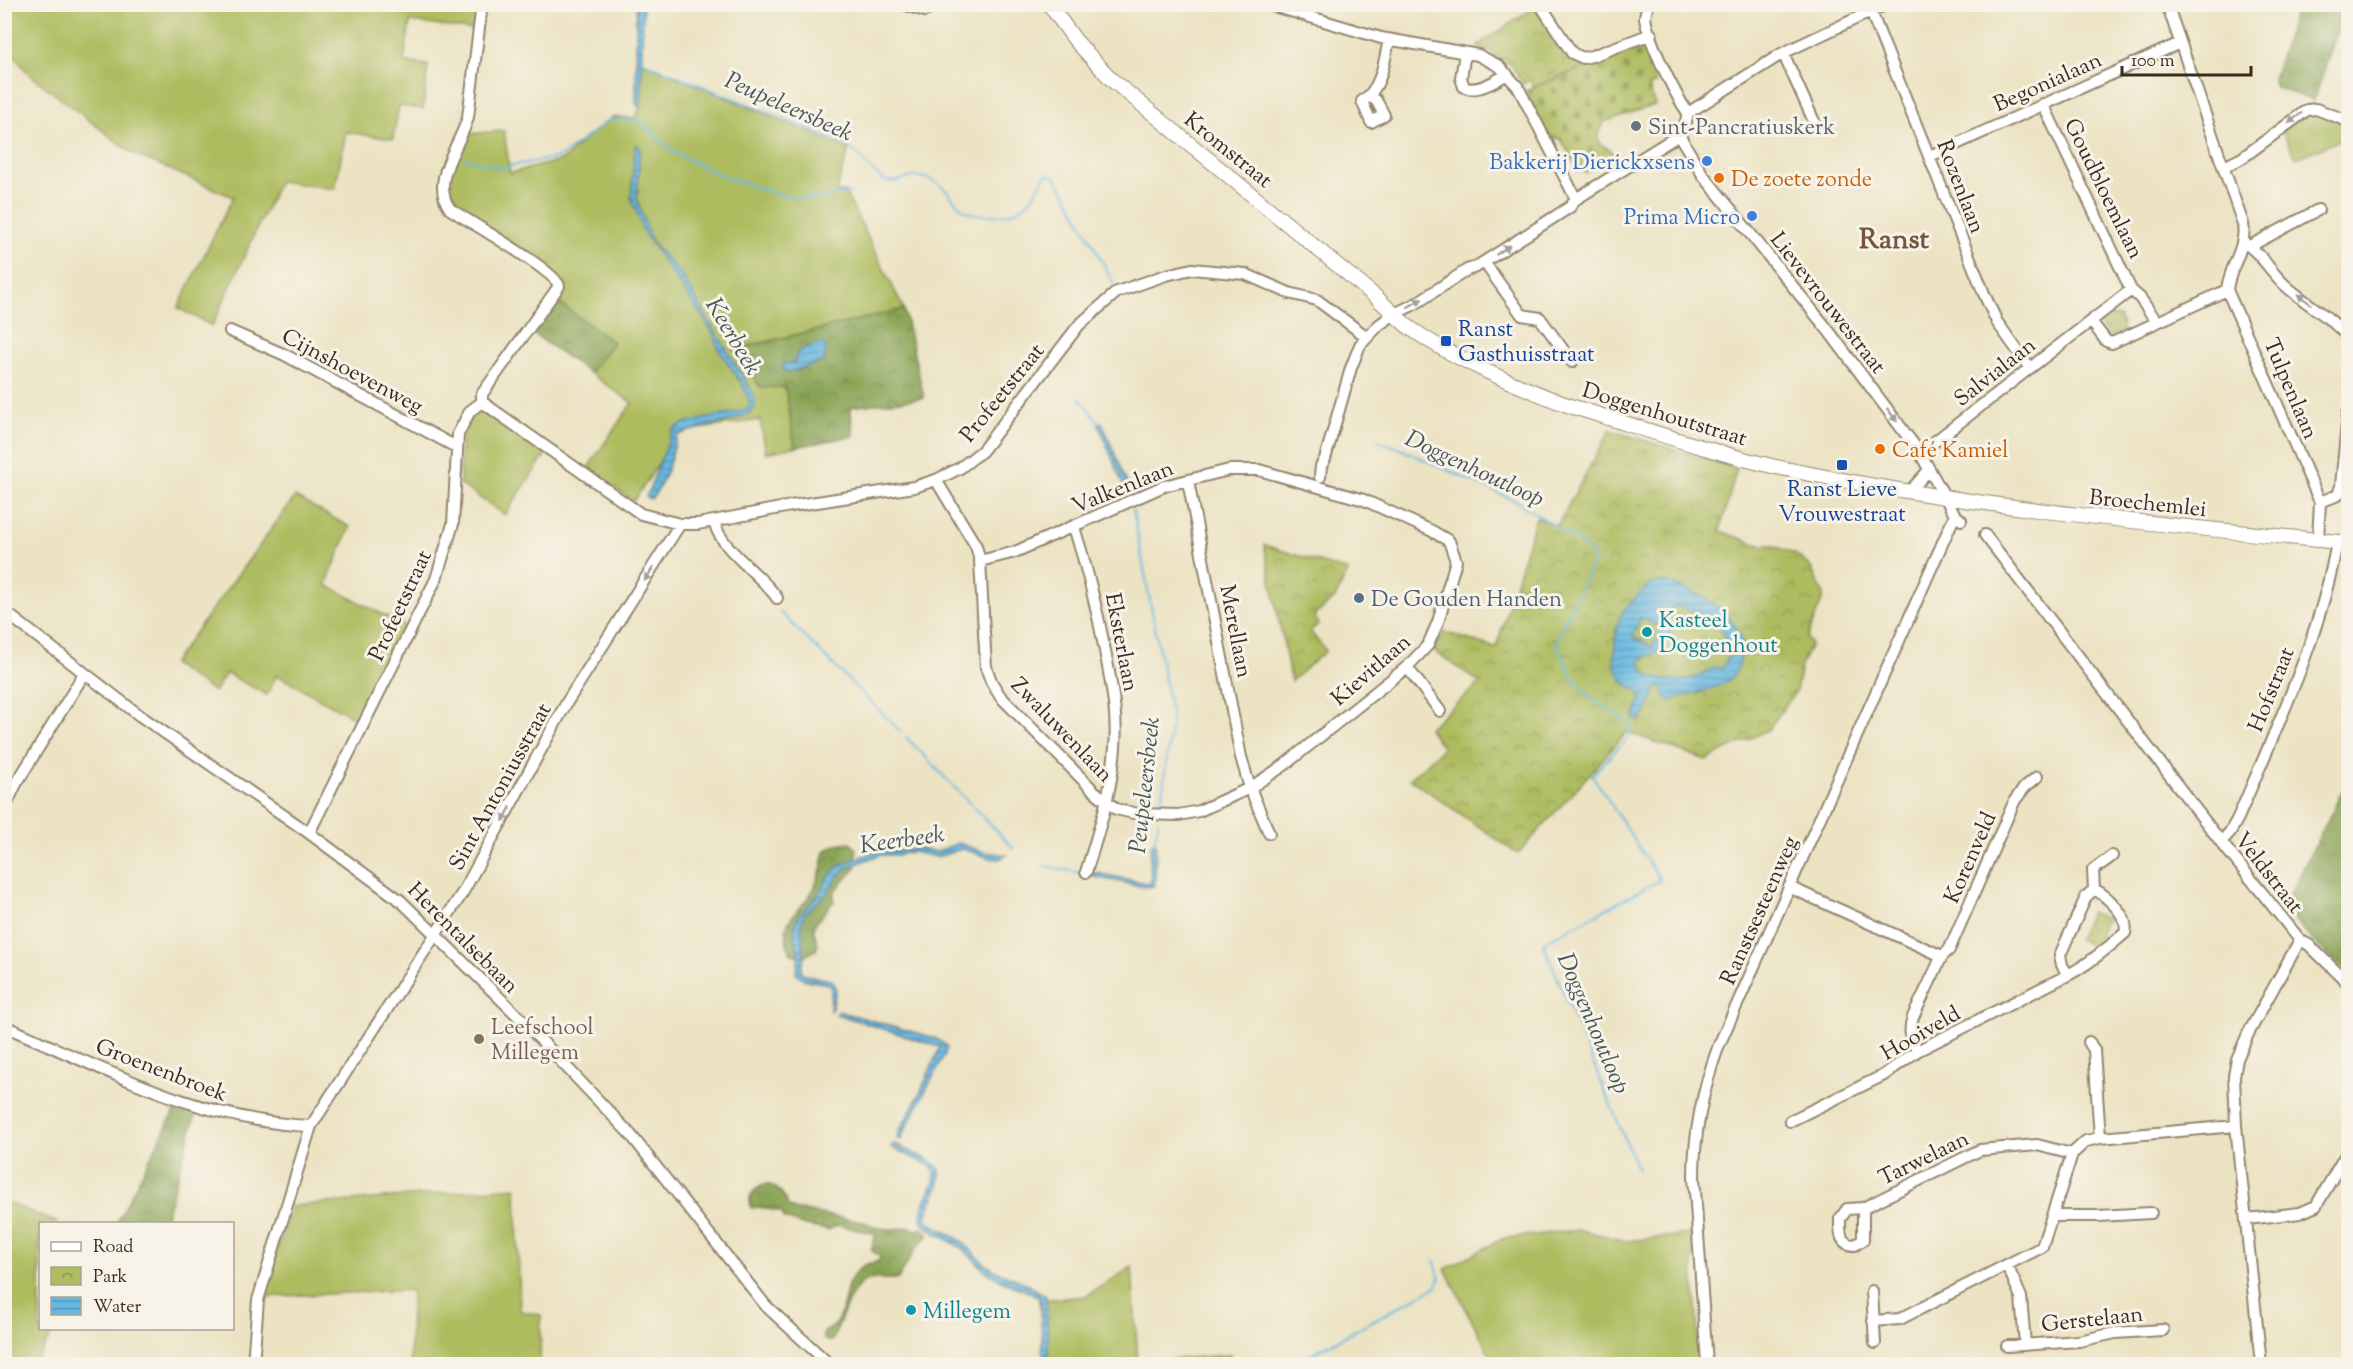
<svg xmlns="http://www.w3.org/2000/svg" width="2353" height="1369" font-family="'Sorts Mill Goudy',serif">
  <defs>
    <pattern id="forest-crowns" width="20" height="18" patternUnits="userSpaceOnUse" patternTransform="scale(1.5)"><rect width="20" height="18" fill="#8aa456"/><path d="M2 6a3 3 0 1 1 6 0M12 15a3 3 0 1 1 6 0" fill="none" stroke="#728647"/></pattern>
    <pattern id="cemetery-stones" width="16" height="16" patternUnits="userSpaceOnUse" patternTransform="scale(1.5)"><rect width="16" height="16" fill="#adbc5f"/><path d="M2 7V4a2 2 0 0 1 4 0v3zM10 15v-3a2 2 0 0 1 4 0v3z" fill="#8e994e"/></pattern>
    <pattern id="park-crowns" width="20" height="18" patternUnits="userSpaceOnUse" patternTransform="scale(1.5)"><rect width="20" height="18" fill="#adbc5f"/><path d="M2 6a3 3 0 1 1 6 0M12 15a3 3 0 1 1 6 0" fill="none" stroke="#8e994e"/></pattern>
    <pattern id="water-rules" width="6" height="5" patternUnits="userSpaceOnUse" patternTransform="scale(1.5)"><rect width="6" height="5" fill="#66b8e2"/><path d="M0 2.5h6" fill="none" stroke="#5596b7"/></pattern>
  </defs>
  <rect width="100%" height="100%" fill="#f7f3e8"/>
  <filter id="ink" filterUnits="userSpaceOnUse"><feTurbulence type="fractalNoise" baseFrequency=".0167" numOctaves="2"/><feDisplacementMap in="SourceGraphic" scale="12" xChannelSelector="R" yChannelSelector="G"/><feConvolveMatrix kernelMatrix="1 2 1 2 8 2 1 2 1" color-interpolation-filters="sRGB"/></filter>
  <filter id="wash" filterUnits="userSpaceOnUse"><feTurbulence type="fractalNoise" baseFrequency=".008" numOctaves="4" result="noise"/><feDisplacementMap in="SourceGraphic" scale="24" xChannelSelector="R" yChannelSelector="G"/><feGaussianBlur stdDeviation="1.35" result="paint"/><feColorMatrix in="noise" values="0 0 0 0 0 0 0 0 0 0 0 0 0 0 0 0 0 1.4 0 .05"/><feComposite in="paint" operator="in"/></filter>
  <g filter="url(#wash)">
    <rect width="100%" height="100%" fill="#ece3c3"/>
    <path fill="#adbc5f" stroke="#74733e" stroke-width="1.5" d="M 4,5 L 479,5 L 475,30 L 410,22 L 404,62 L 428,65 L 423,109 L 399,106 L 393,139 L 346,132 L 335,189 L 279,181 L 212,326 L 178,308 L 233,197 L 132,153 L 30,75 L 5,46 Z
      M 642,62 L 849,149 L 836,192 L 845,192 L 904,309 L 734,349 L 785,387 L 795,447 L 766,453 L 760,420 L 679,432 L 634,501 L 587,469 L 632,403 L 590,373 L 613,342 L 555,300 L 567,284 L 449,202 L 446,183 L 448,174 L 466,134 L 504,131 L 510,173 L 563,160 L 584,139 L 613,117 L 635,118 L 641,105 Z
      M 2307,112 L 2315,112 L 2348,125 L 2348,137 L 2296,158 L 2282,131 Z
      M 483,407 L 547,452 L 505,515 L 460,484 C 461,456 456,423 483,407 Z
      M 295,497 L 350,527 L 326,585 L 405,626 L 360,721 L 277,675 L 267,695 L 226,673 L 214,692 L 172,664 Z
      M 2090,912 L 2107,919 L 2095,946 L 2078,939 Z
      M 516,1187 L 520,1311 L 541,1315 L 540,1364 L 410,1364 L 411,1290 L 263,1297 L 291,1206 Z
      M 4,1201 L 58,1223 L 40,1224 L 40,1328 L 55,1329 L 34,1364 L 5,1364 Z
      M 1580,1230 L 1627,1241 L 1691,1234 L 1700,1364 L 1495,1364 L 1445,1269 L 1504,1238 Z
      M 1132,1267 L 1138,1362 L 1230,1355 L 1231,1364 L 1045,1364 L 1039,1300 L 1086,1296 Z"/>
    <path fill="url(#forest-crowns)" stroke="#62673a" stroke-width="1.5" d="M 2297,5 L 2346,5 L 2314,101 L 2276,88 L 2273,79 Z
      M 555,300 L 613,342 L 590,373 L 532,333 Z
      M 904,309 L 924,398 L 850,407 L 854,436 L 795,447 L 785,387 L 761,388 L 734,350 Z
      M 2348,780 L 2348,974 L 2313,941 L 2285,909 L 2284,906 Z
      M 850,842 L 856,849 L 856,868 L 834,892 L 834,901 L 815,924 L 814,932 L 818,944 L 816,950 L 805,956 L 791,954 C 774,917 802,914 814,888 C 819,877 823,863 825,851 L 837,844 Z
      M 178,1104 L 197,1110 L 164,1223 L 116,1224 Z
      M 768,1184 C 780,1190 785,1194 788,1206 L 794,1209 L 863,1222 L 878,1228 L 893,1229 L 910,1227 L 915,1230 L 922,1228 L 928,1233 L 928,1236 L 915,1250 L 898,1279 C 888,1280 874,1277 865,1281 C 850,1287 839,1328 832,1341 L 827,1341 L 823,1338 L 824,1332 L 833,1327 L 837,1321 L 842,1311 L 848,1285 L 854,1274 L 864,1265 L 878,1261 L 881,1257 L 871,1250 L 876,1234 L 838,1225 L 828,1230 L 805,1226 L 785,1219 L 781,1212 L 759,1207 L 752,1208 C 745,1195 756,1187 768,1184 Z"/>
    <path fill="url(#cemetery-stones)" stroke="#74733e" stroke-width="1.5" d="M 1643,44 L 1656,83 L 1649,86 L 1655,105 L 1604,122 L 1598,136 L 1600,144 L 1611,150 L 1614,155 L 1586,173 L 1579,171 L 1560,138 L 1550,141 L 1526,90 Z"/>
    <path fill="url(#park-crowns)" stroke="#74733e" stroke-width="1.5" d="M 1535,7 L 1565,55 L 1579,62 L 1593,64 L 1534,87 L 1530,80 L 1523,84 L 1512,66 L 1499,57 L 1477,46 Z
      M 2100,314 L 2120,317 L 2123,332 L 2109,337 L 2098,322 Z
      M 1610,430 L 1737,468 L 1720,531 L 1759,545 L 1771,545 L 1795,554 L 1810,566 L 1824,595 L 1807,638 L 1811,644 L 1801,666 L 1796,691 L 1768,730 L 1706,760 L 1627,732 L 1518,854 L 1410,779 L 1443,748 L 1428,728 L 1480,683 L 1434,651 L 1444,632 L 1496,648 L 1536,517 L 1557,526 Z
      M 1264,545 L 1348,571 L 1335,598 L 1314,616 L 1319,624 L 1310,631 L 1326,651 L 1291,681 Z"/>
    <path fill="url(#water-rules)" stroke="#507180" stroke-width="1.5" fill-rule="evenodd" d="M 636,4 L 643,5 L 641,105 L 639,107 L 636,104 Z
      M 635,145 L 640,147 L 637,199 L 649,235 L 656,247 L 680,273 L 753,393 C 754,397 757,402 755,407 C 750,421 693,427 677,436 C 673,452 663,487 651,499 L 646,497 L 673,430 L 684,423 L 742,411 L 747,409 L 750,403 L 743,386 L 719,350 L 712,331 L 644,233 L 631,198 Z
      M 824,344 L 826,348 L 824,361 L 789,372 L 783,370 L 783,364 L 796,362 L 796,354 C 804,346 813,344 824,344 Z
      M 1102,422 L 1130,491 L 1126,493 L 1098,423 Z
      M 1664,582 C 1693,588 1751,619 1741,656 C 1739,665 1739,670 1732,677 C 1715,693 1691,691 1671,701 L 1666,698 L 1662,688 L 1660,687 L 1655,689 L 1649,708 L 1639,721 L 1634,718 L 1642,694 L 1623,682 L 1614,664 L 1616,629 L 1623,611 L 1641,592 L 1652,583 ZM 1675,606 C 1687,607 1716,620 1722,631 C 1726,638 1727,646 1730,654 L 1722,669 L 1715,667 C 1706,673 1695,678 1685,680 C 1671,682 1635,680 1642,658 L 1660,652 L 1665,645 L 1656,640 L 1652,647 L 1633,637 L 1640,618 L 1661,627 L 1657,637 L 1667,641 L 1671,632 L 1669,630 L 1666,614 Z
      M 958,843 L 984,852 L 1007,855 L 999,859 L 990,858 L 962,849 L 937,857 L 912,852 L 899,855 L 879,855 L 849,867 L 839,875 L 826,894 L 804,915 L 801,927 L 804,957 L 801,969 L 803,974 L 833,981 L 836,990 L 832,1009 L 830,1011 L 831,987 L 828,984 L 806,980 L 796,974 L 799,953 L 794,933 L 797,918 L 819,894 L 828,877 L 840,865 L 878,850 L 893,851 L 918,848 L 936,852 Z
      M 1152,843 L 1156,843 L 1155,886 L 1144,887 L 1090,876 L 1091,872 L 1151,884 L 1150,857 Z
      M 838,1011 L 935,1038 L 947,1046 L 945,1054 L 900,1140 L 897,1138 L 898,1134 L 920,1093 L 940,1047 L 836,1014 Z
      M 894,1144 L 931,1161 L 940,1169 C 942,1188 929,1202 926,1219 L 928,1222 L 962,1241 L 985,1264 L 996,1271 L 1023,1282 L 1046,1296 L 1049,1364 L 1044,1364 L 1043,1357 L 1040,1300 L 1034,1294 C 1020,1288 1005,1283 992,1275 C 978,1268 971,1253 957,1245 C 950,1241 921,1227 921,1220 C 919,1202 936,1190 935,1172 L 929,1165 L 894,1149 L 891,1146 Z"/>
    <g fill="none" stroke-linecap="round" stroke-linejoin="round">
      <path stroke="#66b8e2" stroke-width="2" d="M 641,61 L 843,143 C 859,152 872,174 884,180 C 902,187 910,167 937,183 C 949,189 953,202 963,209 C 969,214 977,214 985,215 C 1019,217 1030,206 1045,175 L 1054,176 L 1064,190 L 1114,284
        M 465,158 L 499,168 L 560,157 L 609,120 L 626,119 L 638,120 L 675,153 L 725,177 L 781,195 L 801,198 L 819,198 L 849,193
        M 1080,398 L 1101,425
        M 1378,441 L 1396,447 L 1516,501 L 1577,540 L 1595,558 L 1561,630 L 1556,645 L 1574,679 L 1591,698 L 1632,725 L 1629,737 L 1592,775 L 1660,880 L 1543,943 L 1638,1170
        M 1133,510 L 1172,719 L 1160,811
        M 779,611 L 901,732
        M 906,737 L 1013,848 L 1012,849
        M 1154,843 L 1159,820
        M 1044,866 L 1082,873
        M 1293,1364 L 1437,1286 L 1440,1278 L 1434,1260"/>
    </g>
  </g>
  <g filter="url(#ink)">
    <g fill="none" stroke-linecap="round" stroke-linejoin="round">
      <defs>
        <path id="minor" d="M 903,4 L 925,11 L 937,4
          M 1267,4 L 1381,38 L 1478,55 L 1499,66 L 1518,87 L 1576,199
          M 1540,4 L 1572,53 L 1583,58 L 1592,56 L 1651,34
          M 2167,4 L 2243,224 C 2247,248 2229,267 2227,290
          M 1871,12 L 1985,296 L 1997,322 L 2030,368
          M 1465,53 L 1461,78 L 1464,87 C 1477,93 1496,81 1507,74
          M 1783,53 L 1817,128
          M 1369,97 L 1376,100 L 1384,115 L 1371,122 L 1362,101 C 1382,89 1384,61 1389,40
          M 2043,104 L 2131,290 L 2140,298 L 2157,322
          M 1688,113 L 1783,53 L 1887,4
          M 1679,135 L 1703,175 L 1828,330 L 1920,453 L 1955,515 L 1961,520
          M 1930,156 L 2180,43
          M 2224,167 L 2242,158 L 2307,110 L 2316,109 L 2348,121
          M 2243,242 C 2262,253 2270,272 2286,286 C 2306,304 2330,316 2348,337
          M 2250,246 L 2318,210
          M 1484,262 L 1522,315 L 1540,318 L 1572,362
          M 2227,290 L 2320,502 L 2318,540
          M 2091,321 L 2106,341 L 2112,343 L 2227,290
          M 230,331 L 285,355 L 456,447
          M 482,402 L 641,514 L 680,524 L 698,524 L 791,506 L 914,487 L 936,480 L 960,468 L 982,451 L 1079,325 L 1117,292 L 1166,275 L 1192,269 L 1245,274 L 1289,293 L 1317,300 L 1367,337
          M 482,402 L 482,394 L 559,286 C 556,271 468,221 450,209 C 429,180 461,145 468,117 L 482,4
          M 1920,453 L 2131,290
          M 1320,477 L 1321,466 L 1325,459 L 1351,368 L 1360,345 L 1379,325 L 1394,314 L 1415,304 L 1467,270 L 1476,267 L 1570,207 L 1576,199 L 1679,135 L 1684,129 L 1688,113 C 1674,93 1649,42 1645,18 C 1645,14 1647,9 1648,4
          M 936,480 L 976,546 L 980,561 L 986,667 L 991,681 L 1000,696 L 1093,790 L 1116,809 L 1138,814 L 1179,815 L 1199,811 L 1250,788 L 1283,766 L 1407,667 L 1428,645 L 1438,622 L 1456,561 L 1449,541 L 1432,531 L 1364,500 L 1259,470 L 1229,470 L 1164,486 L 1015,552 L 980,561
          M 1188,481 L 1241,757 L 1250,788 L 1269,833
          M 1910,491 L 1929,470
          M 2320,502 L 2338,495 L 2341,486 L 2348,413
          M 714,522 C 722,551 760,573 777,598
          M 1074,527 C 1087,568 1097,609 1105,651 C 1111,683 1118,714 1115,747 C 1112,790 1099,831 1086,872
          M 1985,535 L 2221,842 L 2300,940 L 2248,1034 L 2237,1059 L 2234,1076 L 2236,1126 L 2261,1364
          M 4,611 L 139,715 L 309,833 L 401,901 L 519,1017 L 631,1135 L 766,1306 L 829,1364
          M 1407,667 L 1440,711
          M 5,807 L 16,784 L 84,674
          M 309,833 L 436,579 L 453,524 L 458,434 L 470,411 L 482,402
          M 2221,842 L 2230,832 L 2238,818 C 2276,728 2320,639 2337,542
          M 1789,887 L 1942,956
          M 2300,940 L 2309,945 L 2348,983
          M 2068,975 L 2062,965 L 2060,955 L 2086,897 L 2094,889
          M 4,1026 C 103,1068 202,1122 311,1126
          M 2089,1042 L 2094,1050 L 2100,1138
          M 1917,1051 C 1911,1038 1908,1031 1913,1017 L 1942,956 L 1949,950 L 2015,800 L 2025,787 L 2037,777
          M 1790,1121 L 1884,1075 L 1917,1051 L 2068,975 C 2089,964 2107,948 2125,933 C 2130,917 2107,896 2094,889 L 2093,870 L 2112,856
          M 1863,1208 L 1863,1240 L 1855,1245 C 1839,1245 1840,1232 1840,1219 L 1847,1209 L 1863,1208 L 1980,1150 L 2037,1145 L 2072,1154
          M 2053,1216 L 2098,1216 L 2151,1213
          M 2247,1219 L 2300,1213 L 2316,1206 L 2348,1151
          M 2007,1265 L 2021,1297 L 2025,1344
          M 1872,1291 L 1875,1343
          M 1873,1321 L 1900,1319 L 2042,1247 L 2072,1154 L 2086,1141 L 2100,1138 L 2236,1126
          M 2007,1346 L 2079,1341 L 2115,1333 L 2163,1330
          M 253,1364 L 258,1300 L 311,1126 L 463,892 L 567,702 L 680,524
          M 1707,1364 L 1694,1176 C 1694,1130 1703,1088 1719,1045 L 1955,515"/>
        <path id="major" d="M 1049,4 L 1075,40 L 1112,80 L 1376,297 C 1387,307 1398,319 1410,328 C 1457,361 1513,384 1567,405 C 1636,426 1706,451 1776,467 C 1965,507 2157,524 2348,543"/>
      </defs>
      <use href="#minor" stroke="#948670" stroke-width="14"/>
      <use href="#major" stroke="#948670" stroke-width="16"/>
      <use href="#minor" stroke="#fff" stroke-width="10"/>
      <use href="#major" stroke="#fff" stroke-width="14"/>
    </g>
    <defs><path id="oneway-solid" d="M-6-.8H1V-3.2L6.5 0L1 3.2V.8H-6Z" transform="scale(1.5)"/></defs>
    <g fill="#a79f9a">
      <use href="#oneway-solid" transform="translate(2295 118) rotate(143)"/>
      <use href="#oneway-solid" transform="translate(1503 250) rotate(-34)"/>
      <use href="#oneway-solid" transform="translate(2304 299) rotate(-143)"/>
      <use href="#oneway-solid" transform="translate(1415 303) rotate(-30)"/>
      <use href="#oneway-solid" transform="translate(1892 415) rotate(53)"/>
      <use href="#oneway-solid" transform="translate(649 574) rotate(123)"/>
      <use href="#oneway-solid" transform="translate(507 814) rotate(118)"/>
    </g>
  </g>
  <circle fill="#6b7280" stroke="#f7f3e8" stroke-width="2" cx="1636" cy="126" r="6"/>
  <g fill="#3f7fe0" stroke="#f7f3e8" stroke-width="2">
    <circle cx="1707" cy="161" r="6"/>
    <circle cx="1752" cy="216" r="6"/>
  </g>
  <g fill="#e8710a" stroke="#f7f3e8" stroke-width="2">
    <circle cx="1719" cy="178" r="6"/>
    <circle cx="1880" cy="449" r="6"/>
  </g>
  <g fill="#1a4fb4" stroke="#f7f3e8" stroke-width="2">
    <rect x="1440" y="335" width="12" height="12" rx="3"/>
    <rect x="1836" y="459" width="12" height="12" rx="3"/>
  </g>
  <circle fill="#5c6f8a" stroke="#f7f3e8" stroke-width="2" cx="1359" cy="598" r="6"/>
  <g fill="#0f9aa8" stroke="#f7f3e8" stroke-width="2">
    <circle cx="1647" cy="632" r="6"/>
    <circle cx="911" cy="1310" r="6"/>
  </g>
  <circle fill="#8d6e63" stroke="#f7f3e8" stroke-width="2" cx="479" cy="1039" r="6"/>
  <g text-anchor="middle" stroke-width="6" stroke-linejoin="round" paint-order="stroke">
    <g font-size="22" fill="#3b2a1e" stroke="#f7f3e8">
      <text transform="translate(2047 81) rotate(-24)" y="8">Begonialaan</text>
      <text transform="translate(1229 149) rotate(39)" y="8">Kromstraat</text>
      <text transform="translate(1962 186) rotate(69)" y="8">Rozenlaan</text>
      <text transform="translate(2105 188) rotate(64)" y="8">Goudbloemlaan</text>
      <text transform="translate(1829 302) rotate(52)" y="8">Lievevrouwestraat</text>
      <text transform="translate(353 370) rotate(28)" y="8">Cijnshoevenweg</text>
      <text transform="translate(1994 371) rotate(-38)" y="8">Salvialaan</text>
      <text transform="translate(2292 388) rotate(67)" y="8">Tulpenlaan</text>
      <text transform="translate(1001 392) rotate(-51)" y="8">Profeetstraat</text>
      <text transform="translate(1665 413) rotate(17)" y="8">Doggenhoutstraat</text>
      <text transform="translate(1122 486) rotate(-22)" y="8">Valkenlaan</text>
      <text transform="translate(2148 502) rotate(6)" y="8">Broechemlei</text>
      <text transform="translate(399 605) rotate(-65)" y="8">Profeetstraat</text>
      <text transform="translate(1237 631) rotate(79)" y="8">Merellaan</text>
      <text transform="translate(1123 642) rotate(79)" y="8">Eksterlaan</text>
      <text transform="translate(1370 669) rotate(-41)" y="8">Kievitlaan</text>
      <text transform="translate(2270 689) rotate(-68)" y="8">Hofstraat</text>
      <text transform="translate(1063 729) rotate(46)" y="8">Zwaluwenlaan</text>
      <text transform="translate(499 786) rotate(-61)" y="8">Sint Antoniusstraat</text>
      <text transform="translate(1969 857) rotate(-66)" y="8">Korenveld</text>
      <text transform="translate(2270 872) rotate(52)" y="8">Veldstraat</text>
      <text transform="translate(1758 910) rotate(-66)" y="8">Ranstsesteenweg</text>
      <text transform="translate(464 937) rotate(45)" y="8">Herentalsebaan</text>
      <text transform="translate(1920 1032) rotate(-30)" y="8">Hooiveld</text>
      <text transform="translate(162 1069) rotate(21)" y="8">Groenenbroek</text>
      <text transform="translate(1923 1157) rotate(-26)" y="8">Tarwelaan</text>
      <text transform="translate(2092 1318) rotate(-6)" y="8">Gerstelaan</text>
    </g>
    <g font-size="22" fill="#5b616d" stroke="#f7f3e8" text-anchor="start">
      <text x="1648" y="134">Sint-Pancratiuskerk</text>
    </g>
    <g font-size="22" fill="#366cbe" stroke="#f7f3e8" text-anchor="end">
      <text x="1695" y="169">Bakkerij Dierickxsens</text>
      <text x="1740" y="224">Prima Micro</text>
    </g>
    <g font-size="22" fill="#c56008" stroke="#f7f3e8" text-anchor="start">
      <text x="1731" y="186">De zoete zonde</text>
      <text x="1892" y="457">Café Kamiel</text>
    </g>
    <g font-size="22" fill="#164399" stroke="#f7f3e8" text-anchor="start">
      <text x="1458" y="336">Ranst<tspan x="1458" dy="25">Gasthuisstraat</tspan></text>
      <text x="1842" y="496" text-anchor="middle">Ranst Lieve<tspan x="1842" dy="25">Vrouwestraat</tspan></text>
    </g>
    <g font-size="22" fill="#4e5e75" stroke="#f7f3e8" text-anchor="start">
      <text x="1371" y="606">De Gouden Handen</text>
    </g>
    <g font-size="22" fill="#0d838f" stroke="#f7f3e8" text-anchor="start">
      <text x="1659" y="627">Kasteel<tspan x="1659" dy="25">Doggenhout</tspan></text>
      <text x="923" y="1318">Millegem</text>
    </g>
    <g font-size="22" fill="#785e54" stroke="#f7f3e8" text-anchor="start">
      <text x="491" y="1034">Leefschool<tspan x="491" dy="25">Millegem</tspan></text>
    </g>
    <g font-size="24" font-style="italic" fill="#485559" stroke="#f7f3e8">
      <text transform="translate(789 106) rotate(24)" y="8">Peupeleersbeek</text>
      <text transform="translate(734 336) rotate(59)" y="8">Keerbeek</text>
      <text transform="translate(1475 468) rotate(25)" y="8">Doggenhoutloop</text>
      <text transform="translate(1144 785) rotate(-84)" y="8">Peupeleersbeek</text>
      <text transform="translate(902 839) rotate(-8)" y="8">Keerbeek</text>
      <text transform="translate(1594 1023) rotate(67)" y="8">Doggenhoutloop</text>
    </g>
    <g font-size="28" font-weight="bold" fill="#76573e" stroke="#f7f3e8">
      <text x="1894" y="248">Ranst</text>
    </g>
  </g>
  <rect width="2353" height="1369" fill="none" stroke="#f7f3e8" stroke-width="24"/>
  <rect x="39" y="1222" width="195" height="108" fill="#f7f3e8" stroke="#aca397" stroke-width="1.5"/>
  <rect x="51" y="1242" width="30" height="9" fill="#ffffff" stroke="#aca397" stroke-width="1.5"/>
  <text x="93" y="1252" font-size="18" fill="#3b2a1e">Road</text>
  <rect x="51" y="1267" width="30" height="18" fill="url(#park-crowns)" stroke="#aca397" stroke-width="1.5"/>
  <text x="93" y="1282" font-size="18" fill="#3b2a1e">Park</text>
  <rect x="51" y="1297" width="30" height="18" fill="url(#water-rules)" stroke="#aca397" stroke-width="1.5"/>
  <text x="93" y="1312" font-size="18" fill="#3b2a1e">Water</text>
  <path d="M2122 66v9h129v-9" fill="none" stroke="#3b2a1e" stroke-width="3"/>
  <text x="2131" y="66" font-size="18" fill="#3b2a1e" stroke="#f7f3e8" stroke-width="4.5" paint-order="stroke">100 m</text>
</svg>
